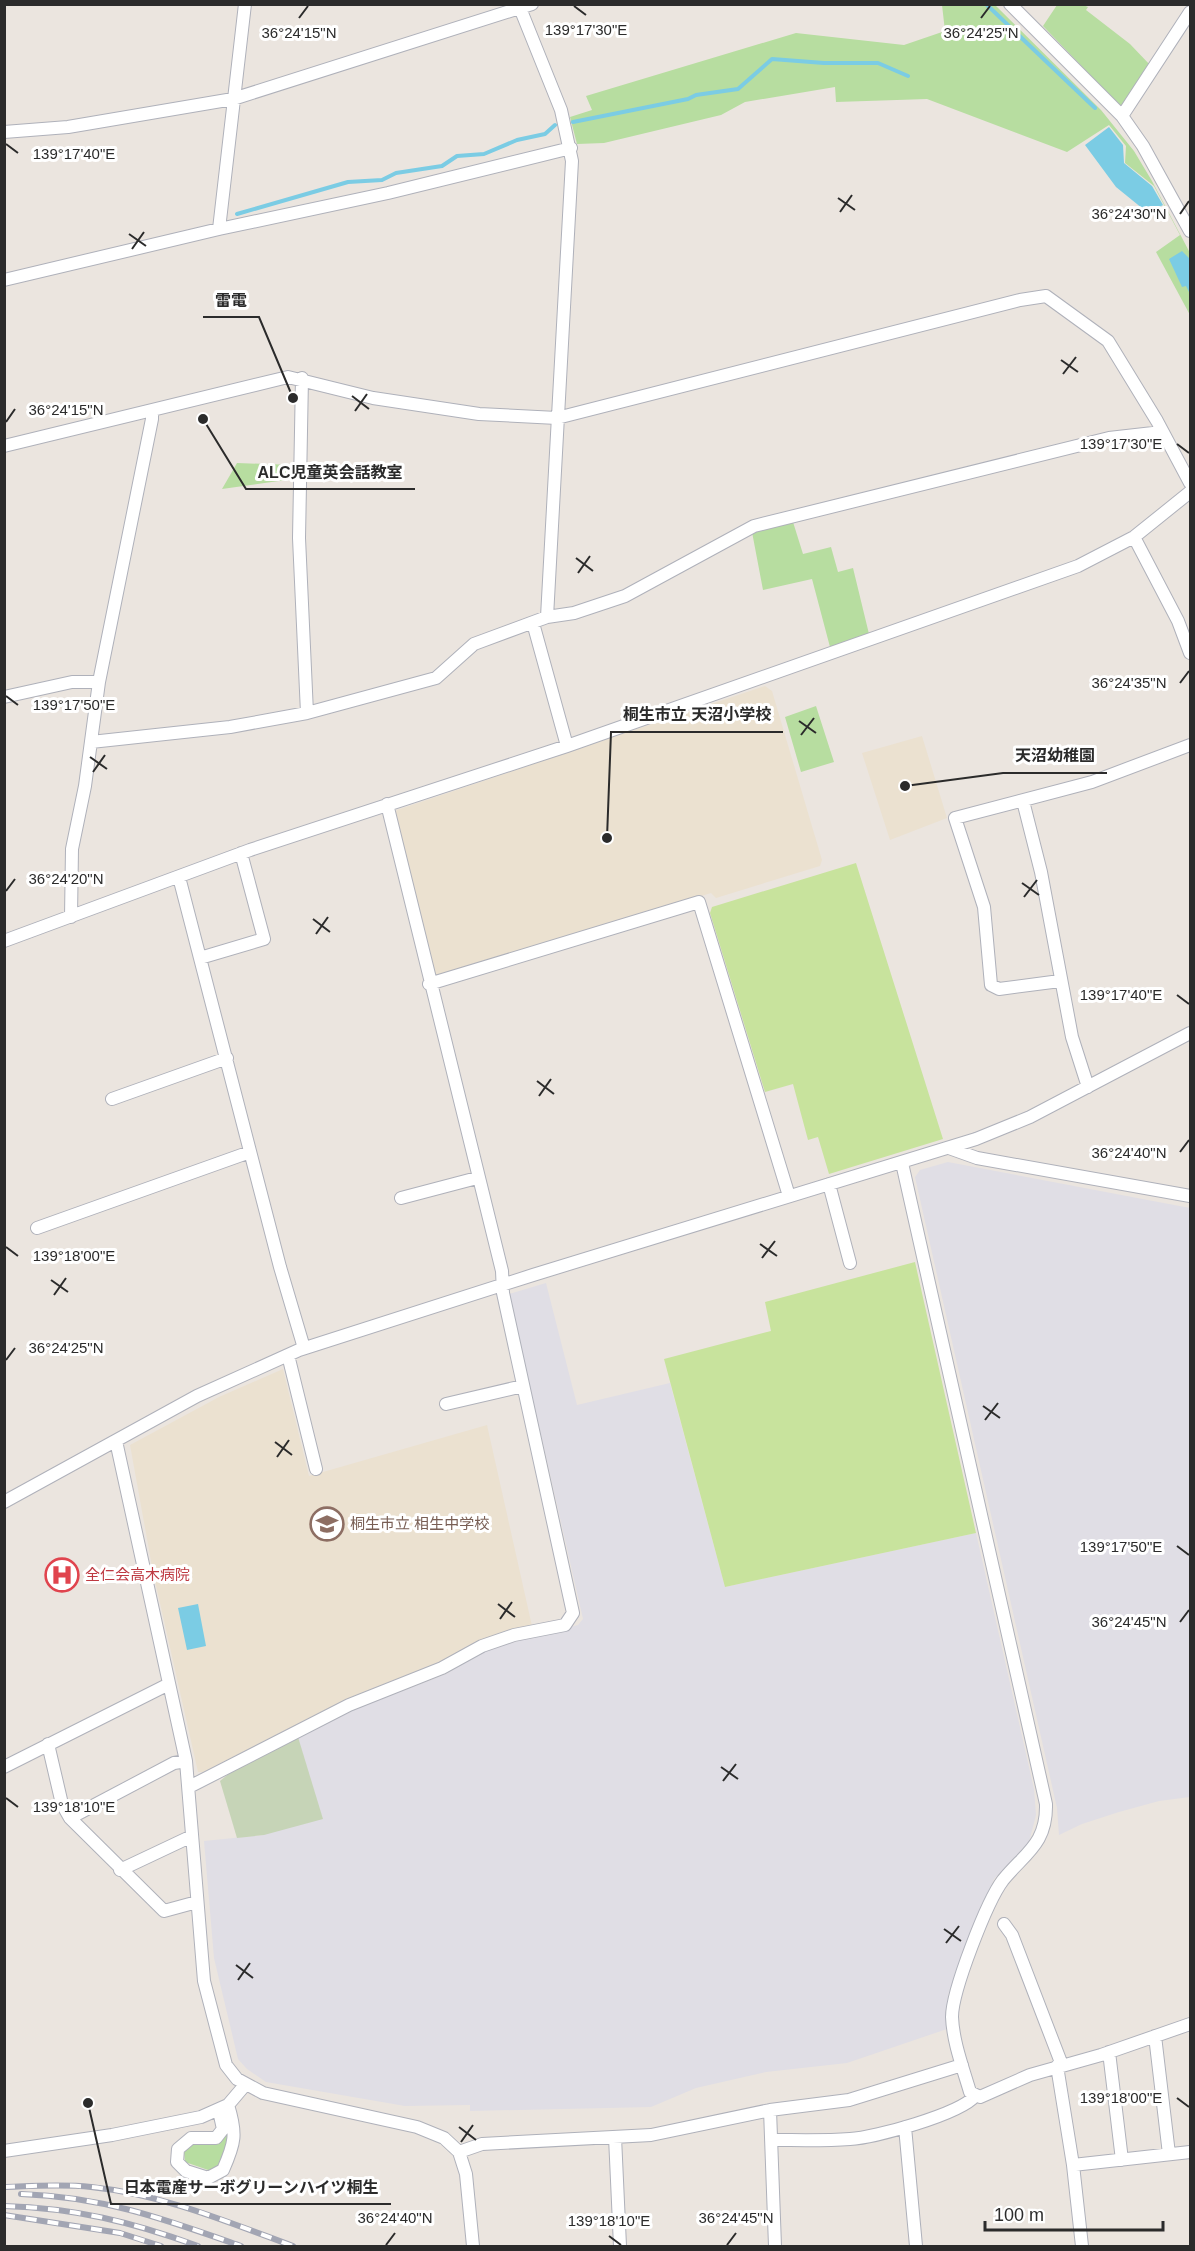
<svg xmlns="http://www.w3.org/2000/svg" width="1195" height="2251" font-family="Arial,'Noto Sans JP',sans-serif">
  <rect width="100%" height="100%" fill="#ebe5df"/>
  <path fill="#e0dee5" d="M 948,1162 L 1190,1208 L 1190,1797 L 1159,1801 L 1119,1812 L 1082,1824 L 1059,1835 L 1057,1808 L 915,1177 L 920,1170 Z
    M 546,1283 L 577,1405 L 670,1383 L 725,1587 L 976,1533 L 1034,1789 L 1036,1815 L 1029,1842 L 994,1879 L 973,1929 L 948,1995 L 947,2029 L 847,2063 L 766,2072 L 696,2088 L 651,2107 L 470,2111 L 470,2105 L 405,2106 L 266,2082 L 247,2069 L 238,2059 L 214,1958 L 204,1841 L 264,1835 L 298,1737 L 355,1709 L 446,1674 L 488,1649 L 578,1625 L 583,1619 L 509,1294 Z"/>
  <path fill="#ebe1d0" d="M 765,686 L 772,691 L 822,860 L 820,866 L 716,898 L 711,893 L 436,978 L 430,974 L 394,815 L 397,810 Z
    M 922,736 L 947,818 L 890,840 L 862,753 Z
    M 283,1369 L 309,1476 L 487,1425 L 532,1626 L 479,1641 L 440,1664 L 351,1697 L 203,1772 L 198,1772 L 153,1572 L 130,1445 L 219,1397 Z"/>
  <path fill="#b7dda0" d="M 942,5 L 995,5 L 1101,110 L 1134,151 L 1152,181 L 1190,253 L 1190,315 L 1156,252 L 1180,235 L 1154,186 L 1125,163 L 1126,146 L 1109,125 L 1067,152 L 927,99 L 836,102 L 835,87 L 745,102 L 721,115 L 604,143 L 577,144 L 570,117 L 592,110 L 586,96 L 796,33 L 904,45 L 945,31 Z
    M 1057,5 L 1083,5 L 1088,7 L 1086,10 L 1130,44 L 1151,66 L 1126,105 L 1119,105 L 1043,26 Z
    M 237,463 L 293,465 L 293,479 L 222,489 Z
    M 793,522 L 803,554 L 831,547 L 838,572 L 853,568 L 869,634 L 830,647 L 812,579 L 763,590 L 752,532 Z
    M 816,706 L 834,762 L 801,772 L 785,717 Z
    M 227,2121 L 229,2134 L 220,2167 L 211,2171 L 185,2162 L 184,2152 L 194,2142 L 208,2145 L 220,2142 Z"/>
  <path fill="#c6d4b7" d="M 298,1737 L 323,1819 L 264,1835 L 237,1838 L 220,1781 L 232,1771 Z"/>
  <path fill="#c8e39d" d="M 856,863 L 943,1139 L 829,1174 L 818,1137 L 808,1140 L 793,1084 L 765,1092 L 710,913 L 712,907 Z
    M 915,1262 L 976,1533 L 725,1587 L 664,1359 L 771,1331 L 765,1302 Z"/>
  <path fill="#7bcce4" d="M 1109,127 L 1123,145 L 1124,163 L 1152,186 L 1163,205 L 1148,213 L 1116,187 L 1085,145 Z
    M 1182,251 L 1190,259 L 1190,294 L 1186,286 L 1182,287 L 1169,259 Z
    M 198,1604 L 206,1646 L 187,1650 L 178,1608 Z"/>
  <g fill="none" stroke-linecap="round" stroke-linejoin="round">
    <path stroke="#7bcce4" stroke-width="4" d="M 986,4 L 1095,108
      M 573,122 L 688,99 L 696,95 L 738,89 L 772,59 L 824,63 L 878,63 L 908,76
      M 237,214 L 348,182 L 382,180 L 396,173 L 442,166 L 457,156 L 484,154 L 517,140 L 545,134 L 555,125"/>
    <defs>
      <path id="minor" d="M 1010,4 L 1122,116 L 1143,146 L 1190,231
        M 520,8 L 561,110 L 572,161 L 547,617
        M 1122,116 L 1190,12
        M 4,132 L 68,127 L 233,99 L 532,4
        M 219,229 L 245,4
        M 4,280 L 219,229 L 388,193 L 571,148
        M 302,378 L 299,538 L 307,713
        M 4,446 L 288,377 L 373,398 L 479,414 L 557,418 L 1020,300 L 1046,296 L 1108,341 L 1157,421 L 1190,483
        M 1134,537 L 1178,621 L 1190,653
        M 533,623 L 567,746
        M 4,697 L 72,682 L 99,682
        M 91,742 L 230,727 L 307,713 L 436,678 L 474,644 L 547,617 L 574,613 L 625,596 L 754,526 L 1109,438 L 1162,432
        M 1023,801 L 1041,872 L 1072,1037 L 1088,1087
        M 179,877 L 280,1267 L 304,1348
        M 71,917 L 72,849 L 85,786 L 99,682 L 152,419 L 152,410
        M 4,941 L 250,850 L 567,746 L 1078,566 L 1134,537 L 1190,492
        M 200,958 L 264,939 L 241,853
        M 1060,981 L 999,989 L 991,985 L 984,907 L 955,818 L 1092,782 L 1190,745
        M 429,984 L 699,902 L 789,1196
        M 112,1099 L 227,1058
        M 949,1148 L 977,1158 L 1190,1196
        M 902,1163 L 1046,1804 C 1047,1844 1025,1853 1003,1880 C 987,1901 952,1991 952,2017 C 953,2042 963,2068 970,2092 L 980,2097 L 1030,2075 L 1101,2055 L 1190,2024
        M 829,1184 L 850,1263
        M 401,1198 L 477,1178
        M 37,1228 L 250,1152
        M 288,1355 L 316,1469
        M 446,1404 L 523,1386
        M 116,1441 L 186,1761 L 204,1981 L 226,2065 L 237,2079 L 263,2093 L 417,2127 L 444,2138 L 459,2152 L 466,2174 L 473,2246
        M 4,1502 L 197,1396 L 299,1350 L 533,1275 L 976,1139 L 1030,1117 L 1190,1033
        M 48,1744 L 62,1804 L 70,1818 L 164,1911 L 197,1902
        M 4,1767 L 169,1684
        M 189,1787 L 349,1705 L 442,1668 L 482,1646 L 514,1635 L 565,1625 L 573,1613 L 503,1293 L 502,1271 L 387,804
        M 70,1818 L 174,1763 L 186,1761
        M 120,1870 L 192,1836
        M 1004,1924 L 1012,1935 L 1062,2065
        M 1155,2036 L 1169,2154
        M 1109,2052 L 1122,2160
        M 1057,2066 L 1073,2165 L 1082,2246
        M 770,2110 L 775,2246
        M 219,2111 L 223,2129 L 216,2138 L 191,2138 L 178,2149 L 177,2162 L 186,2171 L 208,2178 L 223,2170 C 235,2143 237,2134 228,2105
        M 905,2127 L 916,2246
        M 615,2137 L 620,2246
        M 771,2140 C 797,2140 824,2141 850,2139 C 874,2138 960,2114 975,2096
        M 4,2151 L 112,2135 L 201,2117 L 228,2105 L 245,2085
        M 459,2152 L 482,2144 L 651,2135 L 770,2110 L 849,2100 L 962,2065
        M 1073,2165 L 1190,2152"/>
    </defs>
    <use href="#minor" stroke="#afb1ba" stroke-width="14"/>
    <use href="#minor" stroke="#fff" stroke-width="12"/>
    <defs>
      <path id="rail" d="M 4,2187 C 33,2186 63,2184 91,2187 C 161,2194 228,2222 293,2246
        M 21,2194 C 105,2197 164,2219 241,2246
        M 4,2206 C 75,2208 132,2222 198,2246
        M 4,2215 L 120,2233 L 161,2246"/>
    </defs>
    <use href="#rail" stroke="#a2a5b3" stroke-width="6"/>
    <use href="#rail" stroke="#fff" stroke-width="4" stroke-dasharray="11" stroke-linecap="butt"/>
  </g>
  <path fill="none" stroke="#2b2b2b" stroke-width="2" d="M 574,6 L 586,15M 299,18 L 308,6M 981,18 L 990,6M 6,144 L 18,153M 838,198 L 855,210M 840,212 L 852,195M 1180,214 L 1189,201M 129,234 L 146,246M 132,249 L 144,232M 1061,360 L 1078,372M 1063,374 L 1076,357M 352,396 L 369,409M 355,411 L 367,394M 6,422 L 15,409M 1177,444 L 1189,453M 576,558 L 593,571M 578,573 L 590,556M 1180,683 L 1189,671M 6,696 L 18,705M 799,721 L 816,733M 801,735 L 814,718M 90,757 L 107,769M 93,772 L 105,755M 1022,883 L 1039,895M 6,891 L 15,879M 1024,897 L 1037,880M 313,919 L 330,932M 316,934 L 328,917M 1177,995 L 1189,1004M 537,1081 L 554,1094M 539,1096 L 551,1079M 1180,1152 L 1189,1140M 760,1244 L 777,1256M 6,1247 L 18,1256M 762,1258 L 775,1241M 51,1280 L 68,1292M 54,1295 L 66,1278M 6,1360 L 15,1348M 983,1406 L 1000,1418M 985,1420 L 998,1403M 275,1442 L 292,1455M 277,1457 L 289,1440M 1177,1546 L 1189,1555M 498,1604 L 515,1617M 500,1619 L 512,1602M 1180,1622 L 1189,1610M 721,1767 L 738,1779M 723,1781 L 736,1764M 6,1798 L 18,1807M 944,1929 L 961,1941M 946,1943 L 959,1926M 236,1965 L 253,1978M 238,1980 L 250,1963M 1177,2098 L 1189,2107M 459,2127 L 476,2140M 461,2142 L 473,2125M 609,2236 L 621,2245M 386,2245 L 395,2233M 727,2245 L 736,2233"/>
  <defs>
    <symbol id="school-ring" viewBox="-11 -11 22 22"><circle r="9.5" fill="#fff" stroke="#8d6e63" stroke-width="1.5"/><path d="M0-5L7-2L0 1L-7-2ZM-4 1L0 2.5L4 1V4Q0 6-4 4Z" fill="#8d6e63"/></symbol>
    <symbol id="hospital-ring" viewBox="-11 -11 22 22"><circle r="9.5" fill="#fff" stroke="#e0444e" stroke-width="1.5"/><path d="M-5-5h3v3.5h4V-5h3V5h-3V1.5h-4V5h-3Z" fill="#e0444e"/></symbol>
  </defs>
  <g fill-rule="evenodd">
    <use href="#school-ring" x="308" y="1505" width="38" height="38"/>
    <use href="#hospital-ring" x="43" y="1556" width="38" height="38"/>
  </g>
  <g text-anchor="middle" stroke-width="6" stroke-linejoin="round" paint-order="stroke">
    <g font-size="15" fill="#785e54" stroke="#fff" text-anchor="start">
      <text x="350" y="1529">桐生市立 相生中学校</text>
    </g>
    <g font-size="15" fill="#be3a42" stroke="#fff" text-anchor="start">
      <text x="85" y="1580">全仁会高木病院</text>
    </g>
  </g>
  <g font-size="15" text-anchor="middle" fill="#2b2b2b" stroke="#fff" stroke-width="6" stroke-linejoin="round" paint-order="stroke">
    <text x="586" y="35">139°17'30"E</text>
    <text x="299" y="38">36°24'15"N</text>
    <text x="981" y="38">36°24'25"N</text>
    <text x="74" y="159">139°17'40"E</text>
    <text x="1129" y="219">36°24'30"N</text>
    <text x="66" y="415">36°24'15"N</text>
    <text x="1121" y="449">139°17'30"E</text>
    <text x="1129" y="688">36°24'35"N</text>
    <text x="74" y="710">139°17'50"E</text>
    <text x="66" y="884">36°24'20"N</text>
    <text x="1121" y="1000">139°17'40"E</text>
    <text x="1129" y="1158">36°24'40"N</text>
    <text x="74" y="1261">139°18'00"E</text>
    <text x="66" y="1353">36°24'25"N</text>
    <text x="1121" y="1552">139°17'50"E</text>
    <text x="1129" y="1627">36°24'45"N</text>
    <text x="74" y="1812">139°18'10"E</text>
    <text x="1121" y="2103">139°18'00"E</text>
    <text x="395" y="2223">36°24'40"N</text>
    <text x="736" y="2223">36°24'45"N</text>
    <text x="609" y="2226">139°18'10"E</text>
  </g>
  <path fill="none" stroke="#2b2b2b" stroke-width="2" d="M293 398L259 317H203M203 419L246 489H415M607 838L611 732H783M905 786L1003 773H1107M88 2103L111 2204H391"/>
  <g fill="#2b2b2b" stroke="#fff" stroke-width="2">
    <circle cx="293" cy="398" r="6"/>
    <circle cx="203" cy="419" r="6"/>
    <circle cx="607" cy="838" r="6"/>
    <circle cx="905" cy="786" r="6"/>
    <circle cx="88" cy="2103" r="6"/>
  </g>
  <g font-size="16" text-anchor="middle" font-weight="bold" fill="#2b2b2b" stroke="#fff" stroke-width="6" stroke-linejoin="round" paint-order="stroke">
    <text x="231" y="306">雷電</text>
    <text x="330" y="478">ALC児童英会話教室</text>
    <text x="697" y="720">桐生市立 天沼小学校</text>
    <text x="1055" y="761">天沼幼稚園</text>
    <text x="251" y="2193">日本電産サーボグリーンハイツ桐生</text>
  </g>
  <rect width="1195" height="2251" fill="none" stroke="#2b2b2b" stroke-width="12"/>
  <path d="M985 2221v9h178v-9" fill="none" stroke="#2b2b2b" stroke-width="3"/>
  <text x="994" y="2221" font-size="18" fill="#2b2b2b" stroke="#ffffff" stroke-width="4.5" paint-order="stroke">100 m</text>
</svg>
